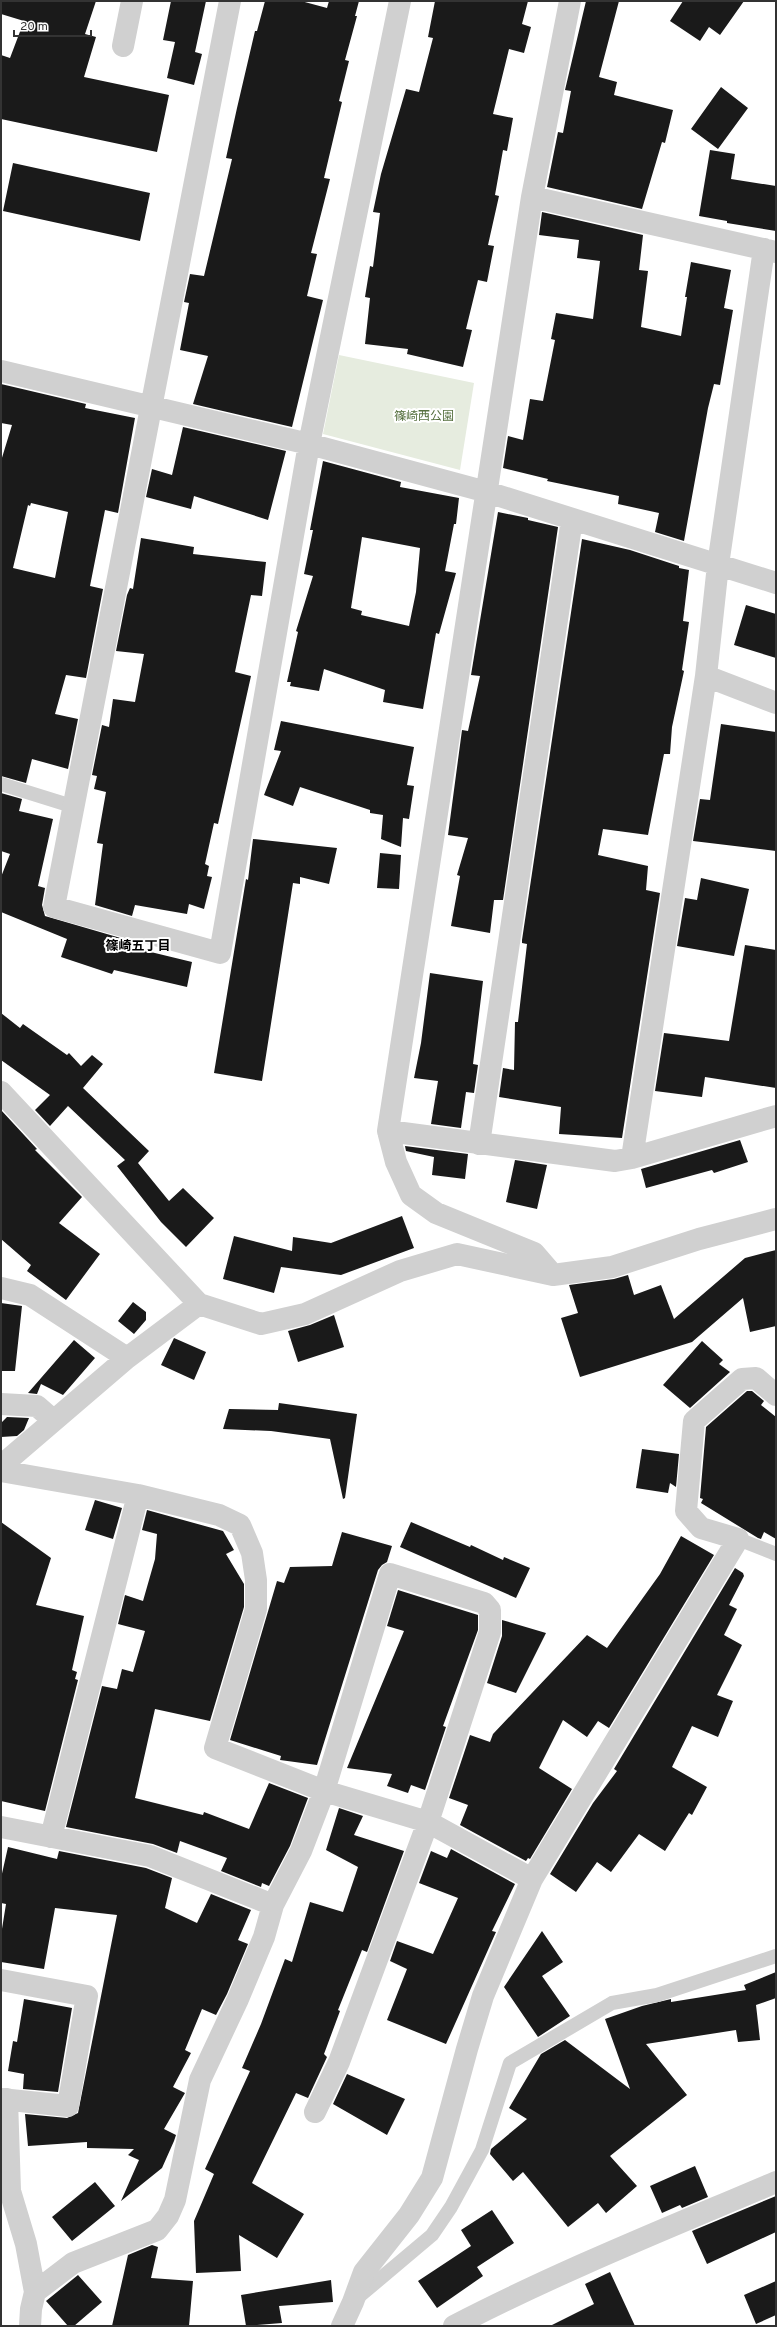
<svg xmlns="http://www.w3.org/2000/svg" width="777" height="2327" font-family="Overpass,'Noto Sans JP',sans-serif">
  <rect width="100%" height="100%" fill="#fff"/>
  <path fill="#e6ecdf" d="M 339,355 L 474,383 L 460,470 L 323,434 Z"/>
  <path fill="#1a1a1a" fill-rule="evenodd" d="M 1,1 L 96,1 L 85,34 L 96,37 L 84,77 L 169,95 L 157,152 L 1,119 L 1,55 L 10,58 L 24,21 L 1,14 Z
    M 171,1 L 206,1 L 195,52 L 202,54 L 194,85 L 167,78 L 175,42 L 163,40 Z
    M 265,1 L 301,1 L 327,8 L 329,1 L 359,1 L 355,16 L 357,16 L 345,60 L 349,61 L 339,101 L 342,102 L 324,178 L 330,179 L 311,253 L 317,254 L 307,296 L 323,300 L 292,427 L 193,404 L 208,356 L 180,350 L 189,303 L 184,302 L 190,274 L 204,276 L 232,159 L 226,158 L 237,108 L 255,31 L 257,31 Z
    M 435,1 L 528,1 L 522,24 L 531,27 L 524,53 L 509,49 L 493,114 L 513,118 L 507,151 L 503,150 L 495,195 L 499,196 L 488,245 L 494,246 L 487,282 L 478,280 L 466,329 L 472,330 L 463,367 L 407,354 L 408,349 L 365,344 L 370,298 L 365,297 L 370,266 L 373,267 L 380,213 L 373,212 L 381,174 L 406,89 L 419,92 L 433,38 L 428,37 Z
    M 586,1 L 619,1 L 599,77 L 617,82 L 614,95 L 673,110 L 665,143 L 662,142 L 642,209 L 547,187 L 558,132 L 563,133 L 571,91 L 565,90 Z
    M 683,1 L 744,1 L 720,35 L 709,27 L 700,41 L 670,21 Z
    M 721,87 L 748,108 L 718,149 L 691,129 Z
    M 710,150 L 735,154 L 731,179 L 776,186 L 776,231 L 727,223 L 727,221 L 699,216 Z
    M 13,163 L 150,193 L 140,241 L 3,211 Z
    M 542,212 L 643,235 L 639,270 L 648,271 L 641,327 L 681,336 L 687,297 L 685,297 L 691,262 L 731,270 L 724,308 L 733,310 L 727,345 L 720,385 L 714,384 L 708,408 L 684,541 L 655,532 L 659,513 L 618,504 L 619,496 L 547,481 L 548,479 L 503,468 L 508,436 L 523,440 L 530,399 L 543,401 L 555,340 L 551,339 L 556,313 L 593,319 L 600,261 L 577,258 L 579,240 L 539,235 Z
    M 1,384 L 86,404 L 85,408 L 135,418 L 118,513 L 105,510 L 90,586 L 103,589 L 86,678 L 66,675 L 55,714 L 78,719 L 68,769 L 32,759 L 26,783 L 1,776 L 1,461 L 12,425 L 1,423 ZM 31,503 L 68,512 L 55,578 L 13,568 L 28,505 L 30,506 Z
    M 183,427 L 286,451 L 268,520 L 194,496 L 191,509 L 146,497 L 152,469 L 172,475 Z
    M 323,461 L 401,482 L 400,487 L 459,498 L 456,524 L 454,524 L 445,571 L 456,573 L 439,634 L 436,633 L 423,709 L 383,702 L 385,690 L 324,669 L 319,691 L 290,686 L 291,682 L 287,682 L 298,632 L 296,631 L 313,576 L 304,574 L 313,530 L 310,530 ZM 362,537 L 420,548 L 416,592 L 409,626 L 361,615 L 362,611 L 351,608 Z
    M 498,512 L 528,518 L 528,520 L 558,527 L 503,900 L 494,900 L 490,933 L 451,926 L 460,876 L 457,875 L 468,838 L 448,835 L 462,730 L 468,731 L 480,676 L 471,675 Z
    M 141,538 L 194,547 L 193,554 L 266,562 L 262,596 L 251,595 L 235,672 L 251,676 L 218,824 L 214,823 L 205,864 L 209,866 L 207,876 L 212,877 L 204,909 L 189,904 L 187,914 L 135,905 L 132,916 L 95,905 L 103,844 L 97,843 L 106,792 L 94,789 L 97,776 L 92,775 L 102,725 L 109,727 L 113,699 L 135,702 L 144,654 L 116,651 L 127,595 L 130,588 L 133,589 Z
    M 582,539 L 630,550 L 679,566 L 679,568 L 689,570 L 683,621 L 689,622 L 682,670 L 684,671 L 672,727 L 670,754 L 664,754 L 648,835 L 603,829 L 598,855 L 648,866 L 646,890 L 660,893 L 622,1138 L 559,1134 L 561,1107 L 499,1097 L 503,1068 L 514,1070 L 515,1022 L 518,1022 L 527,944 L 522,943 L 522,940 Z
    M 746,605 L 776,614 L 776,658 L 734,645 Z
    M 281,721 L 414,747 L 407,785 L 414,786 L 409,819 L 403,818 L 401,847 L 381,839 L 383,815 L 370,813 L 370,810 L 300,787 L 293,806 L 264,795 L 281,751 L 274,750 Z
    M 721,724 L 776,732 L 776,851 L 693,841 L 700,799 L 710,800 Z
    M 1,793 L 22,799 L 19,811 L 53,819 L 38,886 L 45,888 L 42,905 L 45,916 L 124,939 L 122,945 L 192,962 L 187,987 L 114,970 L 112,974 L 61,957 L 67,939 L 1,912 L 1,877 L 10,854 L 1,851 Z
    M 253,839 L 337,848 L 329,884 L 300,877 L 300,884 L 293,883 L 262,1081 L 214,1073 L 246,879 L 248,880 Z
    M 380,853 L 401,855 L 399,889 L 377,888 Z
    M 701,878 L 749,889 L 734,956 L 677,946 L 685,898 L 697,900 Z
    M 745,945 L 776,950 L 776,1088 L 705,1077 L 702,1097 L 655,1091 L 664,1033 L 729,1041 Z
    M 430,973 L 483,981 L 473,1064 L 478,1065 L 474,1093 L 466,1092 L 461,1128 L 431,1124 L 438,1081 L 414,1078 L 421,1043 Z
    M 1,1013 L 20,1028 L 23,1024 L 67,1055 L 69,1053 L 81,1066 L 92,1055 L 103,1064 L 83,1088 L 149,1151 L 138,1163 L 169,1201 L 183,1188 L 214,1218 L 186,1247 L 161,1222 L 117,1166 L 125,1160 L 68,1106 L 50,1126 L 35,1110 L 50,1095 L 1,1060 Z
    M 1,1110 L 37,1149 L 35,1150 L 82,1197 L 59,1223 L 100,1254 L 66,1300 L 27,1271 L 31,1265 L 1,1239 Z
    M 740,1140 L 748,1162 L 714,1173 L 712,1170 L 646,1188 L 641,1169 Z
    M 405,1146 L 468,1154 L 465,1179 L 432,1175 L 434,1157 L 406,1151 Z
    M 515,1160 L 547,1165 L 537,1209 L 506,1202 Z
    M 402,1216 L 414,1248 L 341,1275 L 281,1267 L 274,1293 L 223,1279 L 234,1236 L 292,1251 L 293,1237 L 331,1243 Z
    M 776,1250 L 776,1326 L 750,1332 L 743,1298 L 692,1342 L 580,1377 L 561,1318 L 578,1313 L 569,1285 L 614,1279 L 628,1275 L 634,1295 L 661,1285 L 674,1319 L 745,1258 Z
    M 133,1302 L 146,1312 L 146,1320 L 134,1334 L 118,1321 Z
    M 1,1303 L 22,1306 L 15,1371 L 1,1371 Z
    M 334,1315 L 344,1347 L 298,1362 L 288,1331 L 310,1325 Z
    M 174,1338 L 206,1352 L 194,1380 L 161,1365 Z
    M 74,1340 L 95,1358 L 63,1395 L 41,1384 L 37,1394 L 28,1393 Z
    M 702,1341 L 723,1360 L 719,1364 L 730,1372 L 690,1408 L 663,1385 Z
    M 747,1391 L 752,1391 L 764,1401 L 761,1405 L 776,1417 L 776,1539 L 764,1532 L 761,1539 L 758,1538 L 701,1503 L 703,1499 L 700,1498 L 706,1427 Z
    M 279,1403 L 357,1414 L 345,1498 L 343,1499 L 330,1439 L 271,1431 L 223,1429 L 229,1409 L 278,1410 Z
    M 7,1417 L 29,1418 L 24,1430 L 17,1436 L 1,1437 L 1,1423 Z
    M 642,1449 L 679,1454 L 676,1487 L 670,1483 L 668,1493 L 636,1488 Z
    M 95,1500 L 122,1508 L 113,1539 L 85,1530 Z
    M 147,1510 L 223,1531 L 234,1550 L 226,1554 L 244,1584 L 244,1607 L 210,1721 L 155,1709 L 135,1798 L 203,1815 L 204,1812 L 249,1829 L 269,1783 L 308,1798 L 290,1846 L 269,1886 L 262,1883 L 261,1887 L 221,1871 L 227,1858 L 180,1841 L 177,1853 L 153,1844 L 66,1827 L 102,1686 L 117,1689 L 122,1669 L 133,1672 L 145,1631 L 118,1624 L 125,1595 L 143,1601 L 155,1559 L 157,1534 L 142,1530 Z
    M 1,1522 L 51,1558 L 36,1605 L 84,1616 L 72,1670 L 77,1672 L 75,1679 L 78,1680 L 45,1811 L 1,1801 Z
    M 411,1522 L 470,1547 L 471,1545 L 503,1560 L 504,1557 L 530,1568 L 516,1598 L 400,1547 Z
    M 342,1532 L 392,1546 L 387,1562 L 382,1565 L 378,1570 L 317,1765 L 280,1760 L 281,1756 L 230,1740 L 277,1581 L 284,1583 L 290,1567 L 332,1566 Z
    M 681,1536 L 714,1555 L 609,1728 L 598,1721 L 587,1737 L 563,1720 L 539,1768 L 572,1789 L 530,1859 L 528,1858 L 526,1861 L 460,1825 L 468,1805 L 449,1798 L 470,1735 L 490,1742 L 493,1734 L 587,1635 L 607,1648 L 660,1574 Z
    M 735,1568 L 743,1573 L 744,1576 L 729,1605 L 737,1609 L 724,1635 L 742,1645 L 717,1695 L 733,1701 L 718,1737 L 692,1726 L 672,1767 L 707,1787 L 692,1815 L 689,1813 L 665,1851 L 639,1834 L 611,1872 L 597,1862 L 576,1892 L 550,1874 L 593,1803 L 617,1771 L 614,1769 Z
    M 398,1590 L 478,1615 L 478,1630 L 443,1726 L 446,1727 L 425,1790 L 411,1785 L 408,1793 L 387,1786 L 392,1774 L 347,1768 L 404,1631 L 387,1626 Z
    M 502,1620 L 546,1633 L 516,1693 L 487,1683 L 502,1636 Z
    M 339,1808 L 363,1816 L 354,1835 L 404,1851 L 367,1952 L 362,1950 L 338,2010 L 340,2011 L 324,2054 L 327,2057 L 308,2098 L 296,2093 L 252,2183 L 304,2214 L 277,2258 L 239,2235 L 241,2271 L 196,2273 L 194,2221 L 214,2174 L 205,2169 L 250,2071 L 242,2068 L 261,2024 L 285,1959 L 292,1962 L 310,1902 L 343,1912 L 358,1867 L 326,1850 Z
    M 8,1847 L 57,1859 L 59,1851 L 146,1868 L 172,1878 L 165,1908 L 197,1923 L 211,1894 L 251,1910 L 238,1940 L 248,1944 L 227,1994 L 216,2015 L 202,2009 L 185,2050 L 191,2053 L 173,2087 L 185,2093 L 164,2129 L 176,2135 L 174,2141 L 162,2168 L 121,2201 L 139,2160 L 128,2155 L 134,2149 L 87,2148 L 87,2142 L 28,2146 L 25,2114 L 67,2118 L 78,2113 L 117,1915 L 55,1908 L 44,1969 L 1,1962 L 1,1935 L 6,1904 L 1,1903 L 1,1878 Z
    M 451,1849 L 515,1884 L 492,1931 L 496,1932 L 446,2044 L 387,2020 L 407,1969 L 390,1961 L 397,1941 L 433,1954 L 458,1898 L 419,1883 L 431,1851 L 447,1858 Z
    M 542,1931 L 563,1962 L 542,1976 L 570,2016 L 538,2037 L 504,1987 Z
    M 776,1972 L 776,1998 L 756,2005 L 760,2040 L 738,2042 L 736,2030 L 646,2044 L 687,2095 L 610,2156 L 637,2186 L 606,2213 L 598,2203 L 568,2227 L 523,2172 L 513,2181 L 490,2154 L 491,2149 L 527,2119 L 509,2108 L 541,2054 L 565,2040 L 630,2089 L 605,2019 L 642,2006 L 671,1999 L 671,2002 L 746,1990 L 744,1985 Z
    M 24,1999 L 72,2008 L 58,2092 L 23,2089 L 24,2074 L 8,2071 L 13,2041 L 17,2042 Z
    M 347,2074 L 405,2099 L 387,2135 L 333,2104 Z
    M 695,2166 L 708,2197 L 682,2208 L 680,2205 L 662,2213 L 650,2186 Z
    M 95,2182 L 115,2206 L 72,2241 L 52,2217 Z
    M 776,2196 L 776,2232 L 707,2264 L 692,2231 Z
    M 492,2210 L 514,2243 L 477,2267 L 483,2276 L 437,2308 L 418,2281 L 471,2246 L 461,2230 Z
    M 152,2245 L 158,2247 L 151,2278 L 193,2281 L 189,2326 L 112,2326 L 128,2255 Z
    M 610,2272 L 635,2326 L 550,2326 L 594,2304 L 585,2284 Z
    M 78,2275 L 102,2302 L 74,2326 L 68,2326 L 46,2301 Z
    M 331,2280 L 333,2302 L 279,2306 L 282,2323 L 246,2326 L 241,2295 Z
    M 776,2281 L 776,2315 L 756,2324 L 744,2295 Z"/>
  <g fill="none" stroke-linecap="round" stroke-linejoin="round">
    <path stroke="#d0d0d0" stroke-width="14" d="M 1,784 L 75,807
      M 738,1539 L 776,1554
      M 356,2299 L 432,2235 L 451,2207 L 482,2150 L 510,2063 L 612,2003 L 657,1995 L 776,1956"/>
    <path stroke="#d0d0d0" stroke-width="22" d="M 230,1 L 54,907 L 220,953 L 309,444 L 400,1
      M 123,46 L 132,1
      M 532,197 L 776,252
      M 1,371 L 309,444 L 487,492 L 776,583
      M 706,676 L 776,703
      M 1,1092 L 199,1304 L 261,1324 L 305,1314 L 400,1271 L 457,1254 L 553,1275 L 612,1267 L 699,1239 L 776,1219
      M 388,1131 L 615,1161 L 632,1158 L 776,1116
      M 479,1144 L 572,519
      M 632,1158 L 706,676 L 718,565 L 764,249
      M 553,1275 L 534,1253 L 436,1213 L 411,1195 L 396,1162 L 388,1131 L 532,197 L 570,1
      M 1,1288 L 30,1295 L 127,1358
      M 1,1404 L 37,1406 L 53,1420
      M 1,1466 L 127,1358 L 199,1304
      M 1,1471 L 138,1495 L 219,1515 L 240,1525 L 252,1553 L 256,1580 L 256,1609 L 215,1748 L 324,1791 L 428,1822 L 532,1879
      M 1,1827 L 150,1856 L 273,1905
      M 51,1837 L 138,1495
      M 1,1980 L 87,1996 L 68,2106 L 1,2099
      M 7,2099 L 10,2191 L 26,2244 L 35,2292
      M 30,2326 L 31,2309 L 35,2292 L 73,2263 L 157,2230 L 168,2216 L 175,2200 L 200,2080 L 238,1999 L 264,1937 L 273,1905 L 301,1851 L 324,1791 L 390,1574 L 484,1603 L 490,1610 L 490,1632 L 428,1822 L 339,2062 L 315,2112
      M 342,2326 L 353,2302 L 364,2272 L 409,2215 L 432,2178 L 467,2049 L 483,1996 L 532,1879 L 738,1539 L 701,1528 L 686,1511 L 694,1421 L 742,1379 L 756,1378 L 776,1395"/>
    <path stroke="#d0d0d0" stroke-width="22" d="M 454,2326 C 558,2272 668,2228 776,2182"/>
  </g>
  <g text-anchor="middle" stroke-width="4" stroke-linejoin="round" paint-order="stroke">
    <g font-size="12" fill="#56703f" stroke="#fff">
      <text x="424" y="420">篠崎西公園</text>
    </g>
    <g font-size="13" font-weight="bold" fill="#000" stroke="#fff">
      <text x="138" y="950">篠崎五丁目</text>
    </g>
  </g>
  <rect width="777" height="2327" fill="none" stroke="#333333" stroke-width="4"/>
  <path d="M14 30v6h77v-6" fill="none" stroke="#333333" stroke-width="2"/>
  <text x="20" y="30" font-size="12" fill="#333333" stroke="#ffffff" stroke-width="3" paint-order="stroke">20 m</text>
</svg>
